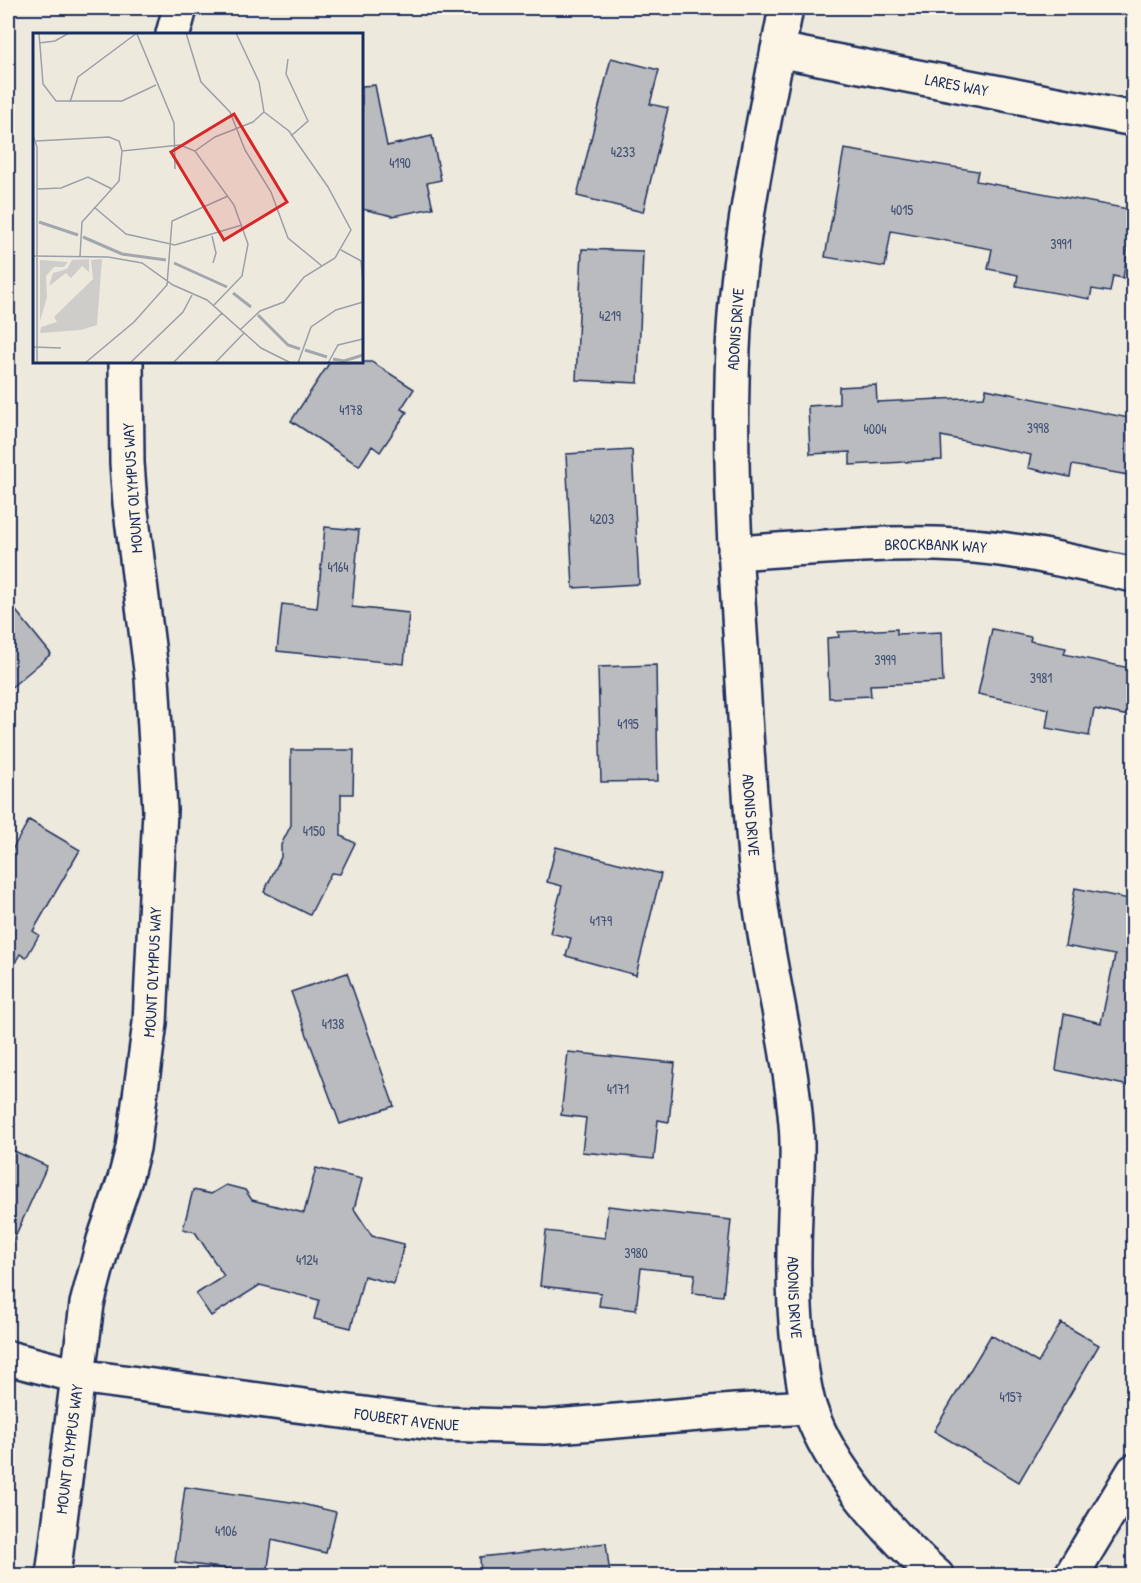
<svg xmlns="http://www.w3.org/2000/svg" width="1141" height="1583" font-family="'Patrick Hand',sans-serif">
  <rect width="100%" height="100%" fill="#eee9dd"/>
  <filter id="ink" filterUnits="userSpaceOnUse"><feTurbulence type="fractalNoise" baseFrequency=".0167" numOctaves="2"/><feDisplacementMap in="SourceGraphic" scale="12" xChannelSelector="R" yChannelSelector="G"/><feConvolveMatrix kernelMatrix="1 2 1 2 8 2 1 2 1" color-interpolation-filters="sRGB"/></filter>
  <g filter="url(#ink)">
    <path fill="#babbbe" stroke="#1b2f5e" stroke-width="1.5" d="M 611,58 L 659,70 L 650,104 L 668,108 L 643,212 L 577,196 Z
      M 375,85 L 387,146 L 432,136 L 441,180 L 427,183 L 433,208 L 393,216 L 362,209 L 362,86 Z
      M 844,149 L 978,171 L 976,181 L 1134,210 L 1123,278 L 1113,276 L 1110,292 L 1092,289 L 1090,299 L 1016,286 L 1018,275 L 988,269 L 992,249 L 891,231 L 885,267 L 825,257 Z
      M 582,249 L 643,251 L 638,383 L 576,380 Z
      M 330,362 L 372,362 L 414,389 L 401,409 L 407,412 L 380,452 L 372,446 L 359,466 L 291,421 Z
      M 876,385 L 877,402 L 984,397 L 986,389 L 1134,419 L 1134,476 L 1072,465 L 1070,477 L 1028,468 L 1031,455 L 941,436 L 942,460 L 850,465 L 850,452 L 810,454 L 808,406 L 839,404 L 839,387 Z
      M 632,450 L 639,584 L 573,588 L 566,454 Z
      M 325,527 L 359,530 L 352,607 L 409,613 L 404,664 L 277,651 L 282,604 L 317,608 Z
      M 8,601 L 51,654 L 8,690 Z
      M 897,629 L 897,634 L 941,632 L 943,682 L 870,685 L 871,696 L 829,698 L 827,638 L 839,637 L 838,632 Z
      M 992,629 L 1031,637 L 1030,641 L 1066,648 L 1064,654 L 1134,669 L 1134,717 L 1094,709 L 1089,736 L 1046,728 L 1049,709 L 978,694 Z
      M 656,665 L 658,781 L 601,782 L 598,667 Z
      M 291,750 L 354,750 L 353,794 L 341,794 L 341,836 L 355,843 L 340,874 L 331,873 L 310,915 L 264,892 L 281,857 L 281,845 L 291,825 Z
      M 29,820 L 80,850 L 33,931 L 39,935 L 26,958 L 20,954 L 8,975 L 8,857 Z
      M 556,847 L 661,874 L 636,975 L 566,956 L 571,938 L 550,933 L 562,886 L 547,882 Z
      M 1075,888 L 1134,900 L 1134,1087 L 1056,1070 L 1064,1014 L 1101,1023 L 1115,955 L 1065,946 Z
      M 347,973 L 394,1106 L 340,1124 L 291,992 Z
      M 568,1052 L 675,1063 L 669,1122 L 658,1120 L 654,1159 L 582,1152 L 586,1118 L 561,1115 Z
      M 8,1148 L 47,1166 L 8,1252 Z
      M 316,1168 L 362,1179 L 354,1209 L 372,1236 L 404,1244 L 394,1284 L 364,1276 L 351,1328 L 314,1319 L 319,1300 L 260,1285 L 211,1316 L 196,1294 L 224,1276 L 195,1232 L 183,1229 L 193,1190 L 211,1194 L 226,1185 L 245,1190 L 252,1200 L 304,1213 Z
      M 608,1206 L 731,1220 L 723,1296 L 692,1293 L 695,1274 L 641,1268 L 636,1310 L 599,1306 L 601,1293 L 540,1286 L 546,1231 L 605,1238 Z
      M 1061,1323 L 1099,1345 L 1019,1482 L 934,1431 L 991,1335 L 1038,1363 Z
      M 185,1487 L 298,1503 L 336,1512 L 326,1553 L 272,1540 L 267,1574 L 175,1562 Z
      M 606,1543 L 610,1575 L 481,1575 L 480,1557 Z"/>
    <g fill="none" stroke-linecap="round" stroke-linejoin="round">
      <defs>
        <g id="minor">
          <path id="s1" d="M 786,8 C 766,114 741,221 734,329 C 728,435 734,541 741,647 C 745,720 749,794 756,867 C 764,954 789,1038 796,1124 C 799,1155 796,1184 795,1214 C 793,1260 793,1306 799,1352 C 802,1371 804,1391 810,1409 C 830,1469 890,1535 937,1576"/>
          <path d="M 173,34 L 180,8"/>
          <path id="s2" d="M 778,50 L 1134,119"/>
          <path id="s3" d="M 735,553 C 808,548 885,541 958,545 C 1017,548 1076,563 1134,575"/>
          <path id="s4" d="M 8,1358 L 78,1376 L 439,1424 L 545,1427 L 735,1411 L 809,1407"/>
          <path id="s5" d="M 53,1576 L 87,1304 L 104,1240 L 125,1179 L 133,1148 L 150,1023 L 160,810 L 152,678 L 130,503 L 127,463 L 126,362"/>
          <path d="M 1071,1576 L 1134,1471"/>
        </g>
      </defs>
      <use href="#minor" stroke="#1b2f5e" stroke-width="38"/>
      <use href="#minor" stroke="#fcf5e5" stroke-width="33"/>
    </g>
  </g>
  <g text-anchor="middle" stroke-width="6" stroke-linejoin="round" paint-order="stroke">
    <g font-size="14" fill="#435276">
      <text x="623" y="157">4233</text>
      <text x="400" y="168">4190</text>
      <text x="902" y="215">4015</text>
      <text x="1061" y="249">3991</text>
      <text x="610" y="321">4219</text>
      <text x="351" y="415">4178</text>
      <text x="1038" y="433">3998</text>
      <text x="875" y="434">4004</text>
      <text x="602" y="524">4203</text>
      <text x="338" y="572">4164</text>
      <text x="885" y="665">3999</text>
      <text x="1041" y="683">3981</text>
      <text x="628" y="729">4195</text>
      <text x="314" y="836">4150</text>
      <text x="601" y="926">4179</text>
      <text x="333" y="1029">4138</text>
      <text x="618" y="1094">4171</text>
      <text x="636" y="1258">3980</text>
      <text x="307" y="1265">4124</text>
      <text x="1011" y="1402">4157</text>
      <text x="226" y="1536">4106</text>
    </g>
    <g font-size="16" fill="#1b2f5e" stroke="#fcf5e5">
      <text dy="6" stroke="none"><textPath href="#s2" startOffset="182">LARES WAY</textPath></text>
      <text transform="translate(735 329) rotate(-86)" y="6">ADONIS DRIVE</text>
      <text transform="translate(132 488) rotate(-94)" y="6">MOUNT OLYMPUS WAY</text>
      <text dy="6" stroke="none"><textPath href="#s3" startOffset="201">BROCKBANK WAY</textPath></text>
      <text dy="6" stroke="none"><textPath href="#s1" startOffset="812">ADONIS DRIVE</textPath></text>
      <text dy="6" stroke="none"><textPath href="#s5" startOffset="614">MOUNT OLYMPUS WAY</textPath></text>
      <text dy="6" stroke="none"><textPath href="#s1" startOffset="1298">ADONIS DRIVE</textPath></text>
      <text dy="6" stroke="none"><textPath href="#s4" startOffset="404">FOUBERT AVENUE</textPath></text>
      <text dy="6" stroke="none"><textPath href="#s5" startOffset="128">MOUNT OLYMPUS WAY</textPath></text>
    </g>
  </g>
  <g transform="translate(33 33)">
    <rect width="330" height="330" fill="#eee9dd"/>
    <path d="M 56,226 L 56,239 L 49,233 L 38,245 L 33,240 L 16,253 L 20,240 L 34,236 L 39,227 ZM 69,226 L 64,292 L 48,297 L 7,300 L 8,294 L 24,289 L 21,284 L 60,246 L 58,227 ZM 7,227 L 35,229 L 31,234 L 21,234 L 13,243 L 14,264 L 7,288 Z" fill="#cfcdca"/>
    <path fill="none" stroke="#a2a7af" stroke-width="3" d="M 6,189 L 45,202M 50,204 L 89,221 L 133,227M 141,230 L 194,254M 200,260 L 218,274M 225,282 L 255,312 L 267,316M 272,317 L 294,324M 300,326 L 311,328 L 330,322"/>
    <path fill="none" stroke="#9a9faa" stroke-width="1.5" d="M 6,0 L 10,51 L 23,68 L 89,68 L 123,52M 153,0 L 168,49 L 197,79 L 212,117 L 238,159 L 255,205 L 289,233M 203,0 L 226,49 L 231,79M 104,1 L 141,90 L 142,136M 6,10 L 22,8 L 36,0M 255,26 L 253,41 L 275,88 L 258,103M 37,69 L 45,44 L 104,0M 0,102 L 4,114 L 4,330M 3,108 L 76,104 L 86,108 L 89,118 L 147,112 L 162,118 L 201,172 L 215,211 L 209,243 L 181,272M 162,118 L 182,104 L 220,89 L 231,79M 4,156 L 28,155 L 55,144 L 79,156M 61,174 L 93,201 L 142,212 L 209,192M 179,203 L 183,220 L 180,230M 308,217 L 330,229M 0,223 L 75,224 L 109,230 L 140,252 L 174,267 L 228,315 L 258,330M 47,223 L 49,189 L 86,148 L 89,118M 328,228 L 330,250M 207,297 L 227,278 L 251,269 L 271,244 L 302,225 L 318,197 L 295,154 L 256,98 L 231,79M 0,314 L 28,315M 52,330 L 101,289 L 134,252 L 139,188 L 195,163M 97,330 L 150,279 L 160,260M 140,330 L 189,280M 182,330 L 211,300M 265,330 L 278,294 L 303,277 L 330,269M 295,330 L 305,312 L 330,306"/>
    <path fill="#d62828" fill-opacity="0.15" stroke="#d62828" stroke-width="3" d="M 201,81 L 254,169 L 191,207 L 138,119 Z"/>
    <rect width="330" height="330" fill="none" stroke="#1b2f5e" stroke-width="3"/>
  </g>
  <rect width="1141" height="1583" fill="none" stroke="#fcf5e5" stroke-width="30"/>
  <rect x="15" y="15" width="1111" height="1553" fill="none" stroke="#1b2f5e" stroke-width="2" filter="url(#ink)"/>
</svg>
